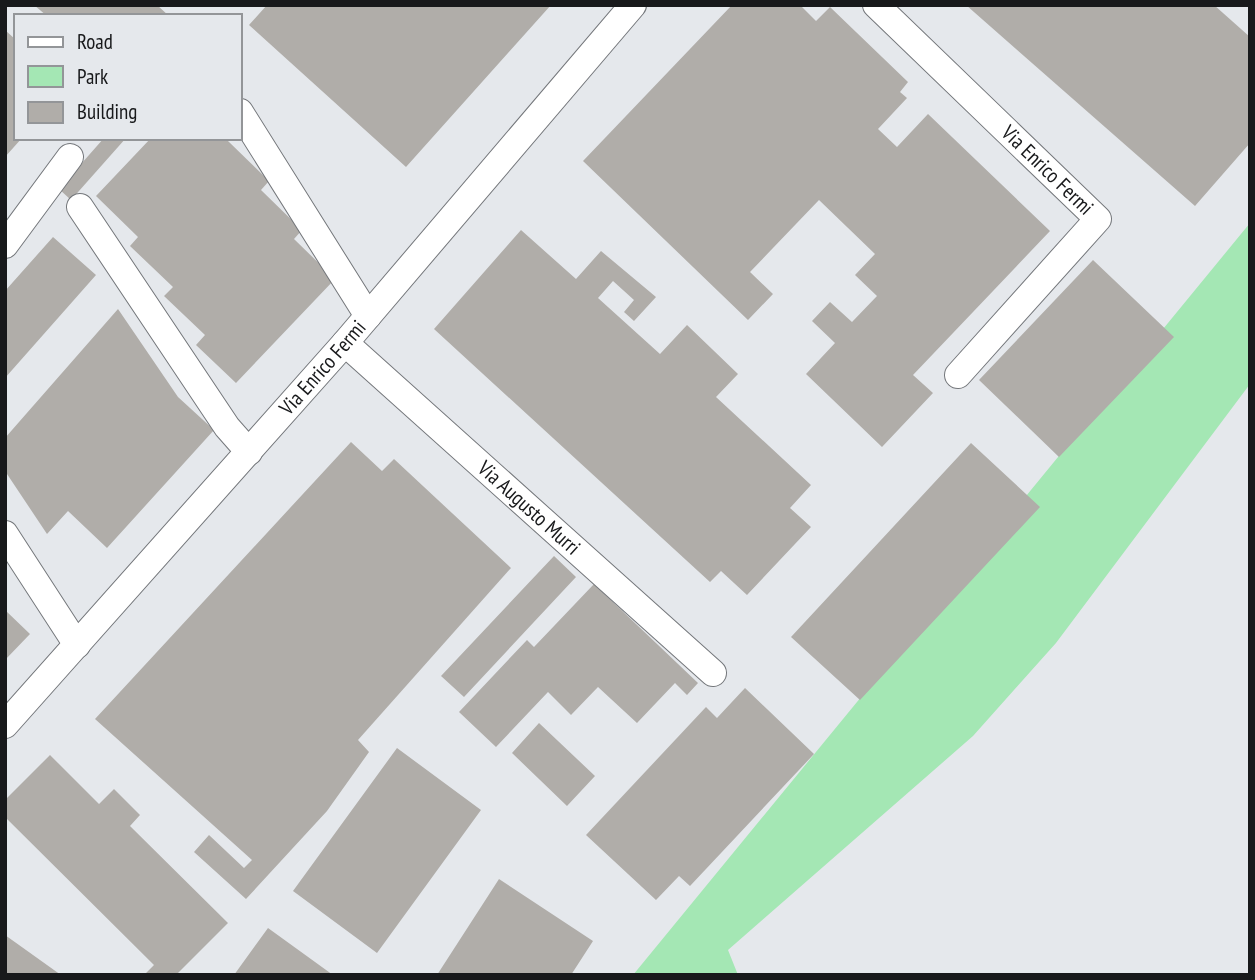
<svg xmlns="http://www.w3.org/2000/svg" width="1255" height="980" font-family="'PT Sans Narrow',sans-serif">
  <rect width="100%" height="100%" fill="#e5e8ec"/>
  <path fill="#a4e7b4" d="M 1250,223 L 1250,384 L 1056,643 L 973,736 L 728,950 L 738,975 L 633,975 Z"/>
  <path fill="#b0ada9" d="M 34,5 L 157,5 L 169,16 L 47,16 Z
    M 267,5 L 551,5 L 406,167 L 249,25 Z
    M 732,5 L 800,5 L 816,21 L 830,7 L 908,82 L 900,92 L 907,98 L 878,129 L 897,147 L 928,114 L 1050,231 L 913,375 L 933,393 L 882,447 L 806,374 L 835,343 L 812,321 L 830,302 L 852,322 L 877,296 L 855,275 L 875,254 L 819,200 L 750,272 L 773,294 L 748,320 L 583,161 Z
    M 966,5 L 1214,5 L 1250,37 L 1250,143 L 1195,206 Z
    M 5,30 L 16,40 L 16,138 L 22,138 L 5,157 Z
    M 104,138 L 126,138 L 71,200 L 59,189 Z
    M 151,138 L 230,138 L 228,141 L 269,181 L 261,190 L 302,230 L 294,239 L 335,279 L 236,383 L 196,345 L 205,335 L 164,296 L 173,287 L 130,246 L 138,237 L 96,196 Z
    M 521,230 L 576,279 L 601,251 L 656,297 L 634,321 L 624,312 L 634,300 L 613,281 L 598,298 L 660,354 L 687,325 L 738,374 L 716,397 L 811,485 L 790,508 L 811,527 L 747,595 L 721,571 L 710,582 L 434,329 Z
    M 53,237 L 96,275 L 5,378 L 5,291 Z
    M 1093,260 L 1174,337 L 1059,457 L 979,380 Z
    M 118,309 L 178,397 L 214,430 L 107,548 L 68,511 L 47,534 L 5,471 L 5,438 Z
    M 351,442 L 382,471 L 394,459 L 511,568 L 358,740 L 369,752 L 327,811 L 246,899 L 194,852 L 209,835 L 244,868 L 252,860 L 95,719 Z
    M 971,443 L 1040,507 L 860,700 L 791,637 Z
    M 554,556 L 576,577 L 464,697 L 441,676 Z
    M 594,584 L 698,683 L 687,695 L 675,683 L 637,723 L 598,687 L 571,715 L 548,692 L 496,747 L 459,712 L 527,640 L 534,647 Z
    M 5,610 L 30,634 L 5,660 Z
    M 745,688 L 814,754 L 690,886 L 679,876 L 656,900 L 586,835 L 706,707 L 717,718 Z
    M 539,723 L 595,776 L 567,806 L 512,753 Z
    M 397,748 L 481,810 L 377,953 L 293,891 Z
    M 50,755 L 99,804 L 114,789 L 140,815 L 130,826 L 228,923 L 176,975 L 144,975 L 154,965 L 5,817 L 5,800 Z
    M 499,879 L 593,941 L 571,975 L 437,975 Z
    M 268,928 L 333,975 L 234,975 Z
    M 5,935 L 61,975 L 5,975 Z"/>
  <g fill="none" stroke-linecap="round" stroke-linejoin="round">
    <defs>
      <g id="minor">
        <path id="s1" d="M 876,5 L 1098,219 L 958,375"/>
        <path d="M 240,112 L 368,316"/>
        <path d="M 80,207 L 227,427 L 249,452"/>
        <path d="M 5,245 L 70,157"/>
        <path id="s2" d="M 345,343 L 713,673"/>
        <path d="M 5,534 L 77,645"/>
        <path id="s3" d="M 5,725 L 345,343 L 633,5"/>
      </g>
    </defs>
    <use href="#minor" stroke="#74777b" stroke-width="28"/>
    <use href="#minor" stroke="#fff" stroke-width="26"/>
  </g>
  <g text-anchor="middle" stroke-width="5" stroke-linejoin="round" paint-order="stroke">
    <g font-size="21" fill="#18191b" stroke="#e5e8ec">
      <text dy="7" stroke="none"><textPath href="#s1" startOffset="238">Via Enrico Fermi</textPath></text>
      <text dy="7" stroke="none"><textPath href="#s3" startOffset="478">Via Enrico Fermi</textPath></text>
      <text dy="7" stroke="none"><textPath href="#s2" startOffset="247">Via Augusto Murri</textPath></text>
    </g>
  </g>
  <rect width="1255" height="980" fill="none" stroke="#18191b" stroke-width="14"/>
  <rect x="14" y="14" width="228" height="126" fill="#e5e8ec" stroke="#939598" stroke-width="2"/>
  <rect x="28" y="37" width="35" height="10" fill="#ffffff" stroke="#939598" stroke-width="2"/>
  <text x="77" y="49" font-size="21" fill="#18191b">Road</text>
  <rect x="28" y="66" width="35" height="21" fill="#a4e7b4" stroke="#939598" stroke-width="2"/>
  <text x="77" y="84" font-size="21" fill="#18191b">Park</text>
  <rect x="28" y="102" width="35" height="21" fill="#b0ada9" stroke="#939598" stroke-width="2"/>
  <text x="77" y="119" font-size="21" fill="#18191b">Building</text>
</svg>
